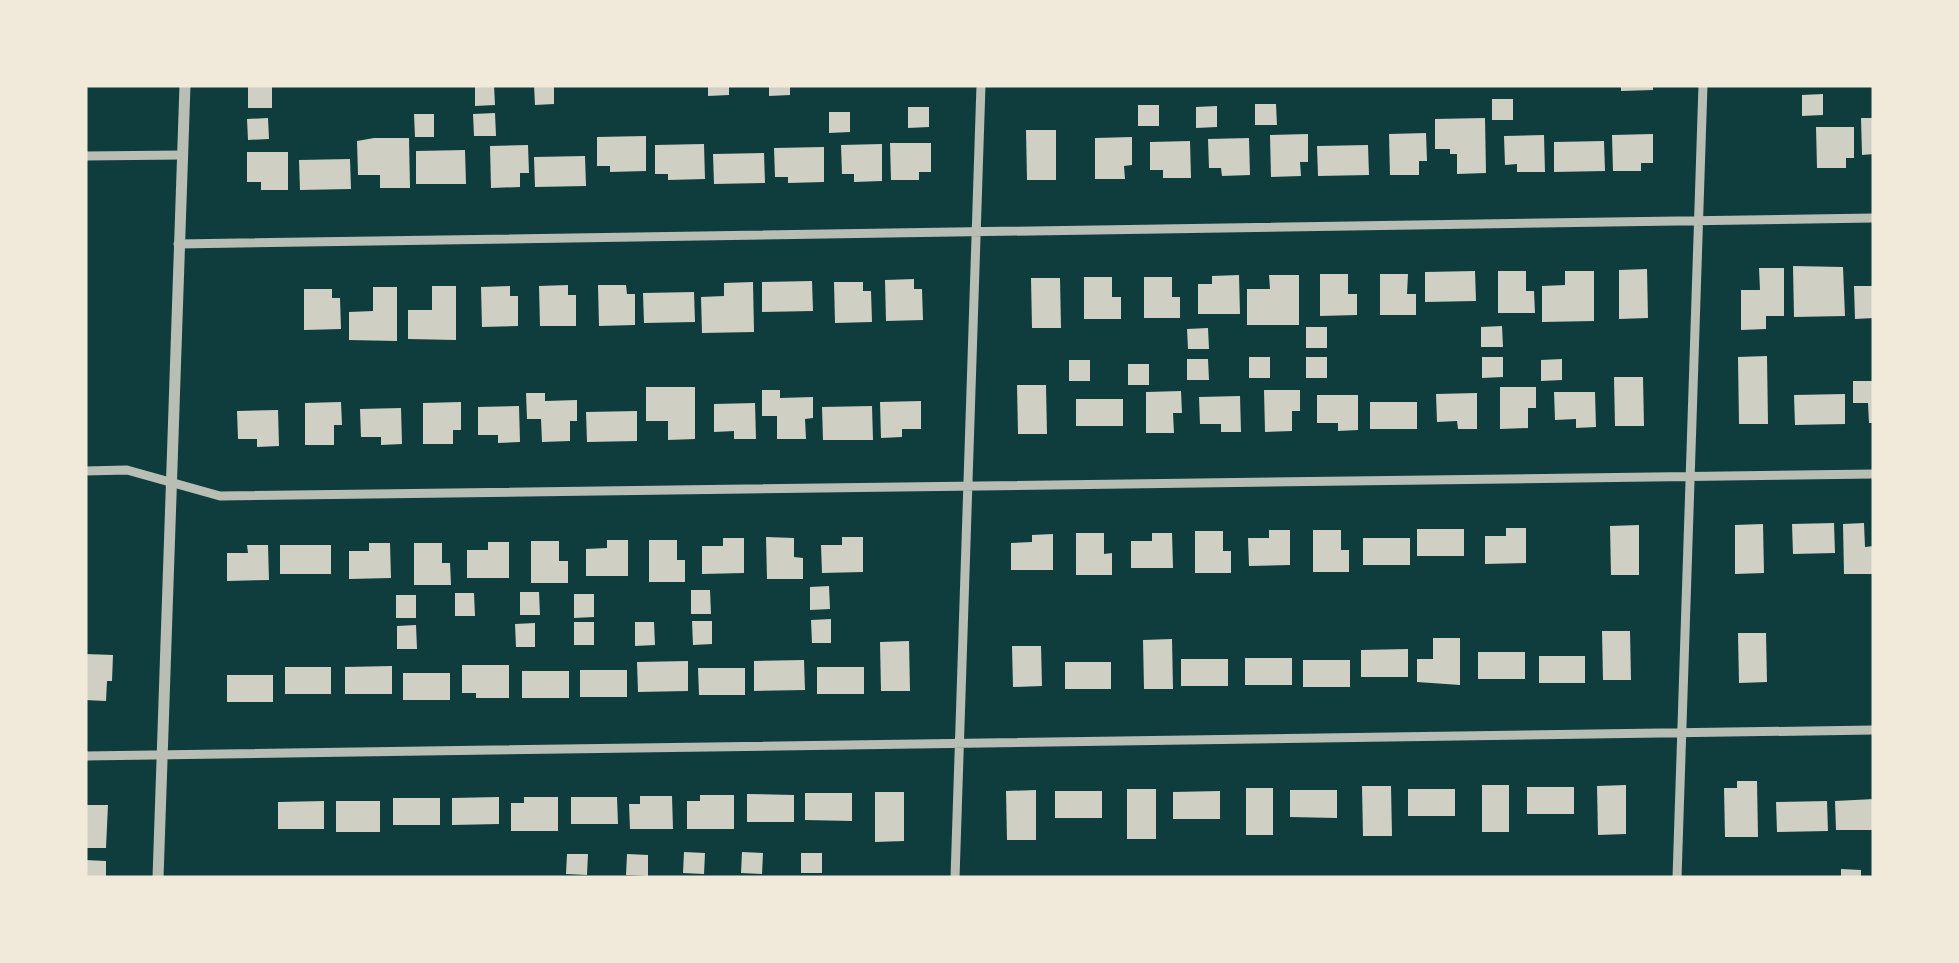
<svg xmlns="http://www.w3.org/2000/svg" width="1959" height="963" font-family="Poppins,sans-serif">
  <rect width="100%" height="100%" fill="#0f3d3e"/>
  <path fill="#cfcfc3" d="M 248,85 L 272,85 L 272,108 L 248,108 Z
    M 475,85 L 494,85 L 495,105 L 475,106 Z
    M 534,85 L 554,85 L 554,104 L 535,105 Z
    M 708,85 L 729,85 L 729,95 L 708,96 Z
    M 769,85 L 790,85 L 790,95 L 769,96 Z
    M 1621,85 L 1653,85 L 1653,90 L 1621,91 Z
    M 1823,94 L 1823,115 L 1802,116 L 1802,95 Z
    M 1492,99 L 1513,99 L 1513,120 L 1492,120 Z
    M 1255,104 L 1276,104 L 1277,125 L 1255,125 Z
    M 1138,105 L 1159,105 L 1159,126 L 1138,126 Z
    M 1217,106 L 1217,127 L 1196,128 L 1196,107 Z
    M 908,107 L 929,107 L 929,127 L 908,128 Z
    M 829,112 L 850,112 L 850,132 L 829,133 Z
    M 495,113 L 496,136 L 474,136 L 473,114 Z
    M 414,114 L 434,114 L 434,137 L 415,137 Z
    M 268,118 L 269,139 L 248,140 L 247,119 Z
    M 1485,118 L 1486,173 L 1457,174 L 1457,154 L 1450,154 L 1450,149 L 1435,149 L 1435,119 Z
    M 1861,118 L 1874,118 L 1874,154 L 1862,155 Z
    M 1816,127 L 1854,127 L 1854,158 L 1846,158 L 1846,168 L 1817,168 Z
    M 1026,130 L 1056,130 L 1056,180 L 1027,180 Z
    M 1426,133 L 1427,161 L 1419,161 L 1419,175 L 1390,175 L 1389,134 Z
    M 1308,134 L 1308,162 L 1300,162 L 1301,176 L 1271,177 L 1270,135 Z
    M 1653,134 L 1653,163 L 1641,163 L 1641,171 L 1613,171 L 1612,135 Z
    M 1544,135 L 1545,172 L 1517,172 L 1517,164 L 1505,165 L 1504,136 Z
    M 646,136 L 646,171 L 610,172 L 610,166 L 597,166 L 597,137 Z
    M 1132,137 L 1132,165 L 1124,166 L 1125,179 L 1095,179 L 1095,138 Z
    M 374,138 L 409,138 L 410,188 L 380,188 L 380,175 L 358,175 L 357,141 Z
    M 1249,138 L 1250,175 L 1222,176 L 1221,168 L 1209,168 L 1208,139 Z
    M 1190,141 L 1191,178 L 1163,178 L 1163,170 L 1150,170 L 1150,142 Z
    M 1604,141 L 1605,171 L 1554,172 L 1554,142 Z
    M 890,143 L 931,143 L 931,172 L 919,172 L 919,180 L 891,180 Z
    M 704,144 L 705,179 L 668,180 L 668,174 L 655,174 L 655,145 Z
    M 882,144 L 882,181 L 854,182 L 854,174 L 842,174 L 841,145 Z
    M 528,145 L 529,173 L 520,173 L 520,187 L 491,188 L 490,146 Z
    M 1368,145 L 1369,175 L 1318,176 L 1317,146 Z
    M 824,147 L 824,182 L 788,183 L 788,177 L 775,177 L 774,148 Z
    M 465,150 L 466,184 L 416,184 L 416,151 Z
    M 247,152 L 288,152 L 288,190 L 261,190 L 261,182 L 247,182 Z
    M 764,153 L 765,183 L 714,184 L 713,154 Z
    M 585,156 L 586,186 L 535,187 L 534,157 Z
    M 350,159 L 351,189 L 300,190 L 299,160 Z
    M 1793,266 L 1843,267 L 1845,316 L 1794,317 Z
    M 1759,268 L 1784,268 L 1784,316 L 1766,316 L 1766,329 L 1741,330 L 1741,290 L 1760,290 Z
    M 1647,269 L 1648,318 L 1619,319 L 1619,270 Z
    M 1475,271 L 1476,301 L 1425,302 L 1425,272 Z
    M 1498,271 L 1526,271 L 1526,291 L 1534,291 L 1535,313 L 1498,313 Z
    M 1565,271 L 1594,271 L 1594,321 L 1542,322 L 1542,286 L 1565,285 Z
    M 1320,274 L 1348,274 L 1348,294 L 1357,294 L 1357,315 L 1320,316 Z
    M 1380,274 L 1408,274 L 1407,294 L 1416,294 L 1416,315 L 1380,315 Z
    M 1239,275 L 1240,314 L 1198,314 L 1198,284 L 1212,284 L 1212,276 Z
    M 1269,275 L 1299,275 L 1299,325 L 1247,325 L 1247,289 L 1270,289 Z
    M 1084,277 L 1112,277 L 1112,297 L 1121,297 L 1121,319 L 1084,319 Z
    M 1144,277 L 1172,277 L 1172,297 L 1180,297 L 1180,318 L 1144,318 Z
    M 1031,278 L 1060,278 L 1061,328 L 1032,328 Z
    M 914,279 L 914,289 L 922,289 L 923,320 L 886,321 L 885,280 Z
    M 812,281 L 813,311 L 762,312 L 762,282 Z
    M 753,282 L 754,332 L 702,333 L 701,297 L 724,296 L 724,283 Z
    M 834,282 L 863,282 L 863,291 L 871,291 L 872,322 L 835,323 Z
    M 568,285 L 568,295 L 576,295 L 576,326 L 540,326 L 539,286 Z
    M 598,285 L 626,285 L 627,294 L 635,294 L 635,325 L 599,326 Z
    M 432,286 L 456,286 L 456,340 L 408,339 L 408,310 L 432,310 Z
    M 510,286 L 510,296 L 518,296 L 518,326 L 482,327 L 481,287 Z
    M 1854,286 L 1874,286 L 1874,318 L 1855,319 Z
    M 373,287 L 397,287 L 397,341 L 349,340 L 349,312 L 373,311 Z
    M 304,289 L 332,289 L 332,298 L 340,298 L 341,329 L 304,330 Z
    M 694,292 L 695,322 L 644,323 L 643,293 Z
    M 1502,326 L 1503,347 L 1481,347 L 1481,327 Z
    M 1306,327 L 1327,327 L 1327,348 L 1306,348 Z
    M 1208,328 L 1209,349 L 1188,349 L 1187,329 Z
    M 1767,356 L 1768,424 L 1739,424 L 1738,357 Z
    M 1249,357 L 1270,357 L 1270,378 L 1249,378 Z
    M 1306,357 L 1327,357 L 1327,378 L 1306,378 Z
    M 1482,357 L 1503,357 L 1503,377 L 1482,378 Z
    M 1187,359 L 1208,359 L 1209,380 L 1187,380 Z
    M 1562,359 L 1562,380 L 1541,381 L 1541,360 Z
    M 1069,360 L 1090,360 L 1090,381 L 1069,381 Z
    M 1128,364 L 1149,364 L 1149,385 L 1128,385 Z
    M 1614,377 L 1643,377 L 1644,426 L 1615,426 Z
    M 1853,381 L 1874,381 L 1874,423 L 1869,423 L 1868,403 L 1853,403 Z
    M 1017,385 L 1046,385 L 1047,434 L 1018,434 Z
    M 646,387 L 695,387 L 695,439 L 668,440 L 668,421 L 646,421 Z
    M 1500,387 L 1536,387 L 1536,408 L 1528,408 L 1528,428 L 1500,429 Z
    M 762,390 L 780,390 L 780,398 L 813,397 L 813,418 L 805,419 L 806,439 L 777,439 L 777,416 L 762,416 Z
    M 1264,390 L 1300,390 L 1300,411 L 1292,411 L 1292,431 L 1265,432 Z
    M 1181,391 L 1182,413 L 1173,413 L 1174,433 L 1146,433 L 1146,392 Z
    M 1554,392 L 1595,392 L 1596,427 L 1576,428 L 1576,419 L 1555,420 Z
    M 526,393 L 545,393 L 545,401 L 577,400 L 577,421 L 570,421 L 570,441 L 542,442 L 541,419 L 527,419 Z
    M 1477,393 L 1477,429 L 1458,429 L 1457,421 L 1437,422 L 1436,394 Z
    M 1845,394 L 1845,424 L 1795,425 L 1794,395 Z
    M 1317,395 L 1358,395 L 1358,430 L 1338,431 L 1338,423 L 1317,423 Z
    M 1240,396 L 1241,432 L 1221,432 L 1221,424 L 1200,424 L 1199,397 Z
    M 1076,399 L 1123,399 L 1123,426 L 1076,426 Z
    M 921,401 L 921,429 L 902,429 L 902,437 L 881,438 L 880,402 Z
    M 341,402 L 342,425 L 334,425 L 334,445 L 305,445 L 305,403 Z
    M 461,402 L 461,430 L 453,430 L 453,444 L 423,444 L 423,403 Z
    M 1370,402 L 1417,402 L 1417,429 L 1370,429 Z
    M 755,403 L 756,439 L 734,439 L 734,431 L 714,432 L 714,404 Z
    M 519,406 L 520,442 L 498,443 L 498,435 L 478,435 L 478,407 Z
    M 872,406 L 873,440 L 823,440 L 822,407 Z
    M 401,408 L 402,444 L 381,445 L 381,437 L 361,437 L 360,409 Z
    M 278,410 L 279,446 L 257,447 L 257,439 L 238,439 L 237,411 Z
    M 637,411 L 637,441 L 587,442 L 586,412 Z
    M 1834,523 L 1835,553 L 1793,554 L 1792,524 Z
    M 1864,523 L 1865,547 L 1874,546 L 1874,574 L 1844,574 L 1843,524 Z
    M 1763,524 L 1764,573 L 1735,574 L 1735,525 Z
    M 1639,525 L 1639,575 L 1611,575 L 1610,526 Z
    M 1506,528 L 1526,528 L 1526,563 L 1485,564 L 1485,536 L 1506,536 Z
    M 1417,529 L 1464,529 L 1464,556 L 1417,556 Z
    M 1269,530 L 1290,530 L 1290,565 L 1249,566 L 1248,538 L 1269,538 Z
    M 1313,530 L 1341,530 L 1341,550 L 1349,550 L 1349,572 L 1313,572 Z
    M 1195,531 L 1223,531 L 1223,551 L 1231,551 L 1231,573 L 1195,573 Z
    M 1076,533 L 1104,533 L 1104,554 L 1112,553 L 1112,575 L 1076,575 Z
    M 1152,533 L 1172,533 L 1173,568 L 1131,568 L 1131,541 L 1152,541 Z
    M 1053,534 L 1053,570 L 1011,570 L 1011,543 L 1032,542 L 1032,535 Z
    M 766,537 L 794,538 L 794,557 L 803,558 L 803,579 L 767,579 Z
    M 842,537 L 863,537 L 863,572 L 822,573 L 821,545 L 842,545 Z
    M 723,538 L 744,538 L 744,573 L 702,574 L 702,546 L 723,546 Z
    M 1363,538 L 1410,538 L 1410,565 L 1363,565 Z
    M 607,540 L 628,540 L 628,576 L 586,576 L 586,549 L 607,548 Z
    M 649,540 L 677,540 L 677,560 L 685,560 L 685,582 L 649,582 Z
    M 531,541 L 559,541 L 559,561 L 568,561 L 568,583 L 531,583 Z
    M 488,542 L 509,542 L 509,578 L 467,578 L 467,550 L 488,550 Z
    M 369,543 L 390,543 L 391,578 L 349,579 L 349,551 L 369,551 Z
    M 414,543 L 442,543 L 442,563 L 450,563 L 451,585 L 414,585 Z
    M 247,545 L 268,545 L 269,580 L 227,581 L 227,553 L 248,553 Z
    M 280,545 L 331,545 L 331,574 L 280,574 Z
    M 829,586 L 830,609 L 810,610 L 810,587 Z
    M 691,590 L 710,590 L 711,614 L 691,614 Z
    M 520,592 L 539,592 L 540,615 L 520,615 Z
    M 455,593 L 474,593 L 475,616 L 455,616 Z
    M 574,594 L 594,594 L 594,617 L 574,618 Z
    M 396,595 L 416,595 L 416,618 L 396,618 Z
    M 831,619 L 831,643 L 812,643 L 811,620 Z
    M 692,621 L 712,621 L 712,644 L 693,645 Z
    M 574,622 L 594,622 L 594,645 L 574,645 Z
    M 635,622 L 654,622 L 655,645 L 635,646 Z
    M 535,623 L 535,647 L 516,647 L 515,624 Z
    M 416,625 L 417,649 L 397,649 L 397,626 Z
    M 1602,631 L 1630,631 L 1631,680 L 1603,680 Z
    M 1738,633 L 1766,633 L 1767,682 L 1739,683 Z
    M 1433,638 L 1460,638 L 1460,685 L 1417,682 L 1417,659 L 1433,659 Z
    M 1172,639 L 1173,689 L 1144,689 L 1143,640 Z
    M 909,641 L 910,691 L 881,691 L 880,642 Z
    M 1012,646 L 1041,646 L 1042,686 L 1013,687 Z
    M 1408,649 L 1408,677 L 1361,677 L 1361,650 Z
    M 1478,652 L 1525,652 L 1525,679 L 1478,679 Z
    M 85,654 L 113,655 L 112,681 L 107,681 L 106,701 L 85,700 Z
    M 1539,656 L 1585,656 L 1585,683 L 1539,683 Z
    M 1245,658 L 1292,658 L 1292,685 L 1245,685 Z
    M 1181,659 L 1228,659 L 1228,686 L 1181,686 Z
    M 804,660 L 805,690 L 754,691 L 754,661 Z
    M 1303,660 L 1350,660 L 1350,687 L 1303,687 Z
    M 688,661 L 688,691 L 638,692 L 637,662 Z
    M 1065,662 L 1111,662 L 1111,689 L 1065,689 Z
    M 462,665 L 509,665 L 509,698 L 476,698 L 476,693 L 462,693 Z
    M 392,666 L 392,694 L 345,694 L 345,667 Z
    M 285,667 L 331,667 L 331,694 L 285,694 Z
    M 817,667 L 864,667 L 864,694 L 817,694 Z
    M 698,668 L 745,668 L 745,695 L 699,695 Z
    M 580,670 L 627,670 L 627,697 L 580,697 Z
    M 522,671 L 569,671 L 569,698 L 522,698 Z
    M 403,673 L 450,673 L 450,700 L 403,700 Z
    M 227,675 L 273,675 L 273,702 L 227,702 Z
    M 1737,781 L 1757,781 L 1758,837 L 1725,837 L 1724,788 L 1737,788 Z
    M 1482,785 L 1509,785 L 1509,832 L 1482,832 Z
    M 1626,785 L 1626,834 L 1598,835 L 1597,786 Z
    M 1362,786 L 1391,786 L 1392,836 L 1363,836 Z
    M 1527,787 L 1574,787 L 1574,814 L 1527,814 Z
    M 1246,788 L 1273,788 L 1273,835 L 1246,835 Z
    M 1127,789 L 1156,789 L 1156,839 L 1127,839 Z
    M 1408,789 L 1455,789 L 1455,816 L 1408,816 Z
    M 1036,790 L 1036,840 L 1007,840 L 1006,791 Z
    M 1290,790 L 1337,790 L 1337,818 L 1290,817 Z
    M 1055,791 L 1102,791 L 1102,818 L 1055,818 Z
    M 1220,791 L 1220,819 L 1173,819 L 1173,792 Z
    M 875,792 L 904,792 L 904,841 L 875,842 Z
    M 805,793 L 852,793 L 852,821 L 805,820 Z
    M 747,794 L 794,795 L 794,822 L 747,822 Z
    M 700,795 L 734,795 L 734,829 L 687,829 L 687,801 L 700,801 Z
    M 640,796 L 672,796 L 673,829 L 630,829 L 629,804 L 640,804 Z
    M 499,797 L 499,824 L 452,825 L 452,798 Z
    M 524,797 L 558,797 L 558,831 L 511,831 L 511,803 L 524,803 Z
    M 571,797 L 617,797 L 618,824 L 571,824 Z
    M 393,798 L 440,798 L 440,825 L 393,825 Z
    M 1874,799 L 1874,830 L 1836,830 L 1835,801 Z
    M 324,801 L 324,829 L 278,829 L 278,802 Z
    M 336,801 L 380,801 L 380,832 L 336,832 Z
    M 1827,801 L 1828,831 L 1777,832 L 1776,802 Z
    M 85,805 L 108,805 L 106,848 L 85,848 Z
    M 684,852 L 705,853 L 704,874 L 683,873 Z
    M 742,852 L 763,853 L 762,874 L 741,873 Z
    M 801,853 L 822,853 L 822,873 L 801,873 Z
    M 567,854 L 588,854 L 587,875 L 566,874 Z
    M 627,854 L 648,855 L 648,876 L 626,875 Z
    M 85,860 L 106,861 L 106,878 L 85,878 Z
    M 1841,869 L 1861,870 L 1861,878 L 1841,878 Z"/>
  <g fill="none" stroke-linecap="round" stroke-linejoin="round">
    <path stroke="#b8beb3" stroke-width="9" d="M 85,156 L 182,155
      M 178,244 L 1874,218
      M 85,471 L 127,470 L 220,496 L 1874,474
      M 85,756 L 1874,730
      M 955,878 L 981,85
      M 1677,878 L 1703,85"/>
    <path stroke="#b8beb3" stroke-width="11" d="M 158,878 L 185,85"/>
  </g>
  <rect width="1959" height="963" fill="none" stroke="#f1e9da" stroke-width="175"/>
</svg>
